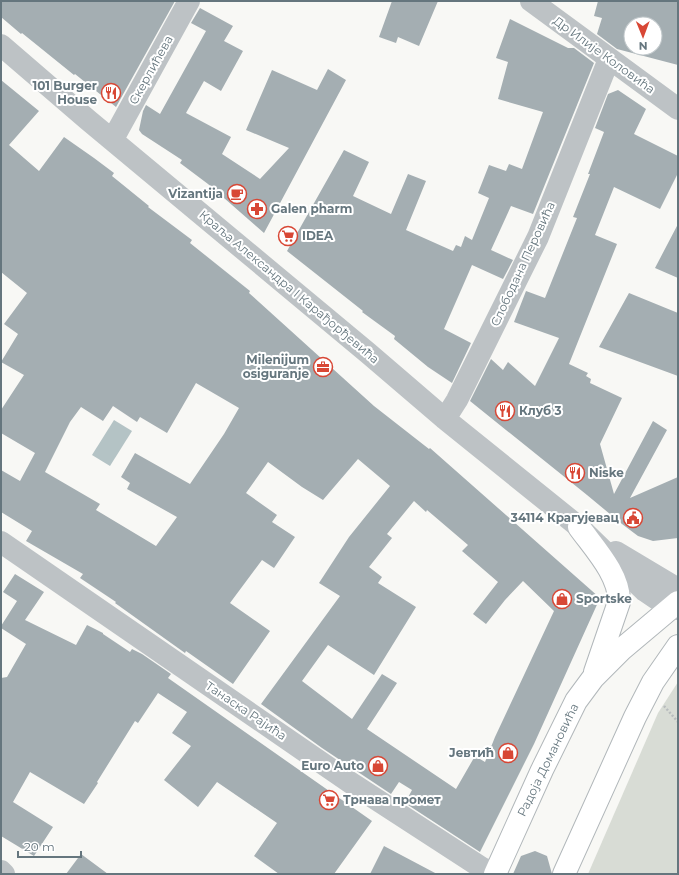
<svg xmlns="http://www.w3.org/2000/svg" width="679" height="875" font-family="Montserrat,sans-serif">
  <rect width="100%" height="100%" fill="#f8f8f5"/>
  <path fill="#d8dcd5" d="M 678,682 L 678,874 L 588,874 L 658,713 Z"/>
  <path fill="#b4c3c5" d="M 114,420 L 132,431 L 110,466 L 92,455 Z"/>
  <path fill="#a4aeb2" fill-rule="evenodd" d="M 1,1 L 175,1 L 116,107 L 75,74 L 74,75 L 22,33 L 21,34 L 1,17 Z
    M 392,1 L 438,1 L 419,46 L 398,37 L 396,43 L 379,37 Z
    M 598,1 L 678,1 L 678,65 L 617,49 L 597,34 L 602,18 L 594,16 ZM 631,24 L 655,24 L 655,48 L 631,48 Z
    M 200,8 L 233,26 L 224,41 L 243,51 L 221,91 L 204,81 L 186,113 L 231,137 L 222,154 L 260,179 L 289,148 L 246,130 L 272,70 L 317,90 L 328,69 L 346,80 L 264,233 L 208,184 L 180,163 L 182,160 L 142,134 L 139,130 L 143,111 L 146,105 L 160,114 L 206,31 L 191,23 Z
    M 510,19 L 568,48 L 574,48 L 594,63 L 533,214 L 511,206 L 491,250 L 513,260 L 503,279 L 472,265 L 444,329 L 471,343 L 452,383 L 428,367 L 394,339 L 395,336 L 362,312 L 363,311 L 287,251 L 344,150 L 369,162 L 353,196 L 391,214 L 408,174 L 426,181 L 406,230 L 453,251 L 456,245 L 461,247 L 465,236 L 472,240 L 489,198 L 478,193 L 489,165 L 506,171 L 509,164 L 522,169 L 543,112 L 498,99 L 508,62 L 496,58 Z
    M 1,80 L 39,111 L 9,145 L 39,171 L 64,137 L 94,158 L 114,173 L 112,176 L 149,206 L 148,207 L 192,240 L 190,243 L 250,291 L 249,293 L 374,406 L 429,449 L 430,448 L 600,598 L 534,744 L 480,852 L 405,803 L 412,790 L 399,782 L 391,794 L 322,748 L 261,704 L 340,596 L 319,583 L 349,537 L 390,486 L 358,459 L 323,500 L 302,487 L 268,462 L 246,493 L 277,515 L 272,522 L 295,537 L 274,568 L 262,560 L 230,603 L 270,631 L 233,684 L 186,651 L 185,653 L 115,603 L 116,602 L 80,578 L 83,574 L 26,541 L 32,531 L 1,512 L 1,470 L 20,481 L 35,453 L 1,433 L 1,410 L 24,375 L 1,362 L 18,334 L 4,324 L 27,293 L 1,272 ZM 196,383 L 239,408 L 224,434 L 190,484 L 135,453 L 121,477 L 130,483 L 127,489 L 177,517 L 156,546 L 96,510 L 100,504 L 45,472 L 70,422 L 81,407 L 103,421 L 113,406 L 137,422 L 140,417 L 167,433 ZM 414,501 L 426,512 L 427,510 L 468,545 L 462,551 L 498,582 L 473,614 L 486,624 L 505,600 L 523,581 L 554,611 L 495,737 L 485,762 L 475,756 L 456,789 L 367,729 L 397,683 L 382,674 L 352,719 L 302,681 L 328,645 L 374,675 L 416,607 L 378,583 L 382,577 L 369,567 L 392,538 L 387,534 Z
    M 618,90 L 646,109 L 634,134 L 678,156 L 678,173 L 660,209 L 614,187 L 595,235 L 617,244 L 569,364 L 588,373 L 586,376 L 591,379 L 590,383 L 622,398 L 600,444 L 614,494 L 653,421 L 667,430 L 630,498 L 678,477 L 678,538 L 653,541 L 638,536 L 622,524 L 587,495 L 470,401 L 491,359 L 503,370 L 508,362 L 535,386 L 559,338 L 514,322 L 526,291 L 545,298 L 577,218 L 573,217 L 590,174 L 588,174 L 604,132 L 595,128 L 608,94 Z
    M 678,224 L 678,278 L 655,268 Z
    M 629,293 L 678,313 L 678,376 L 599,347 Z
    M 15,574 L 44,592 L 25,620 L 76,645 L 87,625 L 103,633 L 103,634 L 130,652 L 132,649 L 142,654 L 171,674 L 168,678 L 372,821 L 334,874 L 279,874 L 254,856 L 277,823 L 217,782 L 198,807 L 164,780 L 191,746 L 172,733 L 187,712 L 158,693 L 138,723 L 135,721 L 97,782 L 98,783 L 84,804 L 30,772 L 13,802 L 53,827 L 34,856 L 1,836 L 1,678 L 7,677 L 26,644 L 1,628 L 1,626 L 17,601 L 3,592 Z
    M 384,846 L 437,874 L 370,874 Z
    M 535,851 L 547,856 L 552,874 L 513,874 L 521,856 Z
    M 81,854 L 108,874 L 66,874 Z"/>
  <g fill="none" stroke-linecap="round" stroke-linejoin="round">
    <defs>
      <path id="major" d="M 579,527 C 594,548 620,575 619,602 L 595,672
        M 495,874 L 542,770 L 576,701 L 593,678 L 622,649 L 678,602
        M 564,874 L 635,717 L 653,682 L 678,646"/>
    </defs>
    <use href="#major" stroke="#b1b7ba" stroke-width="24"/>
    <path stroke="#b8bcbe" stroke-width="2.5" stroke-dasharray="2 2" stroke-linecap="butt" d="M 664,706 L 678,722"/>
    <path stroke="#bdc2c5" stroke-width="22" d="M 531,1 L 678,109
      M 1,45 L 88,120 L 368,353 L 445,419 L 579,527 L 645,591 L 670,608 L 678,609
      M 113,139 L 189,1
      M 445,419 L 457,400 L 538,237 L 609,59
      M 1,542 L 348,781 L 482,868 L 495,873
      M 616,552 L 678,589
      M 1,871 L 4,874"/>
    <use href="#major" stroke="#fff" stroke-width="22"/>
  </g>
  <defs>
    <symbol id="restaurant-ring" viewBox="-11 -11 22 22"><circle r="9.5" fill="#fff" stroke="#d84735" stroke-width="1.5"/><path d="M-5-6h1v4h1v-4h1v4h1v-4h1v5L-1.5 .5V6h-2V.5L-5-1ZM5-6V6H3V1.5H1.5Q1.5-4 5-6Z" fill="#d84735"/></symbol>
    <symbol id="cafe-ring" viewBox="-11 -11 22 22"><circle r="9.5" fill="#fff" stroke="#d84735" stroke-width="1.5"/><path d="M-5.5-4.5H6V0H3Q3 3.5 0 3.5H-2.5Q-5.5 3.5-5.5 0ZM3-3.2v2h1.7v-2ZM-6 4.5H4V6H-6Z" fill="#d84735"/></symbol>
    <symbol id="pharmacy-ring" viewBox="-11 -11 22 22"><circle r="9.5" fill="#fff" stroke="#d84735" stroke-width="1.5"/><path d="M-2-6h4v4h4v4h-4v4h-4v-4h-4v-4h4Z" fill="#d84735"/></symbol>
    <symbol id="supermarket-ring" viewBox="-11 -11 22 22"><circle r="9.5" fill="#fff" stroke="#d84735" stroke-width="1.5"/><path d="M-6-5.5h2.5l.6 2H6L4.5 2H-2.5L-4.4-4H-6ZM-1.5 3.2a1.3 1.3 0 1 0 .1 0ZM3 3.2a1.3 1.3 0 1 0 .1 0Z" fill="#d84735"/></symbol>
    <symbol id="office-ring" viewBox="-11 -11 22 22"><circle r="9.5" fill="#fff" stroke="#d84735" stroke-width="1.5"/><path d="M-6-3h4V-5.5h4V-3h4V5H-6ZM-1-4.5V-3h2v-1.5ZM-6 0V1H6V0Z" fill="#d84735"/></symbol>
    <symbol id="civic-ring" viewBox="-11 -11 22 22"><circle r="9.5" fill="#fff" stroke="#d84735" stroke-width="1.5"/><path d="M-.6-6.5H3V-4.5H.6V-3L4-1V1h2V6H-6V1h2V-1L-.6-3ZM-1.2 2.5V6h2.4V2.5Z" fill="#d84735"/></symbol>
    <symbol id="shop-ring" viewBox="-11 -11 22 22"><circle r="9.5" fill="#fff" stroke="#d84735" stroke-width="1.5"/><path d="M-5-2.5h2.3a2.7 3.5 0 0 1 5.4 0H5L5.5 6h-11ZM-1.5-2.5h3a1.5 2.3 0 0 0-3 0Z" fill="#d84735"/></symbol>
  </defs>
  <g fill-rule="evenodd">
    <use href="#restaurant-ring" x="100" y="82" width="22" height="22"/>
    <use href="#cafe-ring" x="226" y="183" width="22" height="22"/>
    <use href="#pharmacy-ring" x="246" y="198" width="22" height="22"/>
    <use href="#supermarket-ring" x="277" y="225" width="22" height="22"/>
    <use href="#office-ring" x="312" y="356" width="22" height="22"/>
    <use href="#restaurant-ring" x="494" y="400" width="22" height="22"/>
    <use href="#restaurant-ring" x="564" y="462" width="22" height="22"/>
    <use href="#civic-ring" x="622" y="507" width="22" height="22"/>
    <use href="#shop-ring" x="551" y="588" width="22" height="22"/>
    <use href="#shop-ring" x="497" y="742" width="22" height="22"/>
    <use href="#shop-ring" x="367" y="755" width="22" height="22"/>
    <use href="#supermarket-ring" x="318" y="789" width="22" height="22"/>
  </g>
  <g text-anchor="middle" stroke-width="4" stroke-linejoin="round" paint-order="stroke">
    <g font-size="12" fill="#65767e" stroke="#fff">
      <text transform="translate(604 55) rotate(36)" y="4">Др Илије Коловића</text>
      <text transform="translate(151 70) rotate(-61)" y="4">Скерлићева</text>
      <text transform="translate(523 264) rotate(-65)" y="4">Слободана Перовића</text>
      <text transform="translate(289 287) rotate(40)" y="4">Краља Александра I Карађорђевића</text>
      <text transform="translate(246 711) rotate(34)" y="4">Танаска Рајића</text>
      <text transform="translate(548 760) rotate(-64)" y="4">Радоја Домановића</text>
    </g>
    <g font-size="12" font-weight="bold" fill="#65767e" stroke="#fff" text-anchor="end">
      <text x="97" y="90">101 Burger<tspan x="97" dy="14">House</tspan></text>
      <text x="223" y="198">Vizantija</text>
      <text x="271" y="213" text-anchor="start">Galen pharm</text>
      <text x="302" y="240" text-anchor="start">IDEA</text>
      <text x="309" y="364">Milenijum<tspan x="309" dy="14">osiguranje</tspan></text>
      <text x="519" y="415" text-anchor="start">Клуб 3</text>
      <text x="589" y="477" text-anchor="start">Niske</text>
      <text x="619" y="522">34114 Крагујевац</text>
      <text x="576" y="603" text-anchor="start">Sportske</text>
      <text x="494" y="757">Јевтић</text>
      <text x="364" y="770">Euro Auto</text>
      <text x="343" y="804" text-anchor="start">Трнава промет</text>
    </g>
  </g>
  <rect width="679" height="875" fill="none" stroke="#65767e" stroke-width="4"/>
  <g transform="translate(643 36) rotate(179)"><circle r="19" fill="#ffffff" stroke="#c1c8cb"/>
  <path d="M0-3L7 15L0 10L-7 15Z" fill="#d84735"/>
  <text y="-6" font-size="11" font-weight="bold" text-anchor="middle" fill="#65767e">N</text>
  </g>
  <path d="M18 851v6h63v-6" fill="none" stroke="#65767e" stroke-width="2"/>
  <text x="24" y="851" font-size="12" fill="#65767e" stroke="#ffffff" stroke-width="3" paint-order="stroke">20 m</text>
</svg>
